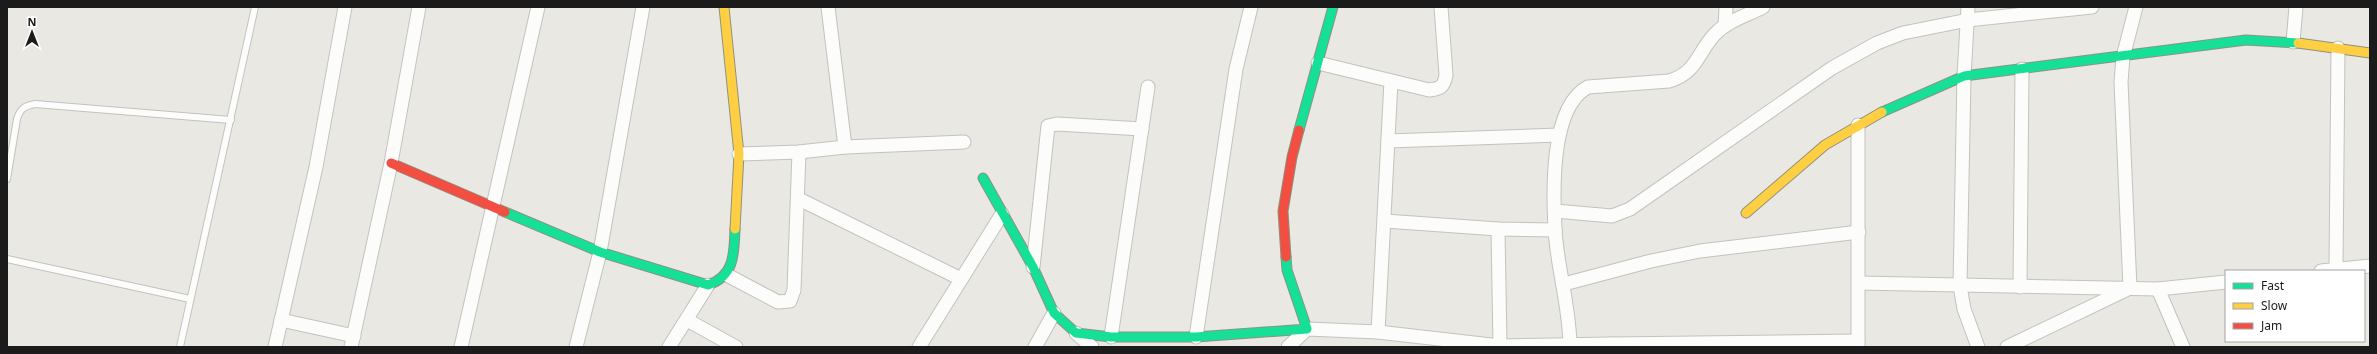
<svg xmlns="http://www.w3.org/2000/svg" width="2377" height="354" viewBox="0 0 2377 354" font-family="'Noto Sans',sans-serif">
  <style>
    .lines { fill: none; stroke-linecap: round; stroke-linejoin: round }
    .lane-casing { stroke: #c2c2bf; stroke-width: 8 }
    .street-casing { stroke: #c2c2bf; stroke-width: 15 }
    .fast-casing { stroke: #8e927d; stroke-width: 11 }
    .slow-casing { stroke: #8e927d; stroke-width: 11 }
    .jam-casing { stroke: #8e927d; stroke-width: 11 }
    .lane { stroke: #fcfcfb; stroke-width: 6 }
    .street { stroke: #fcfcfb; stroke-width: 13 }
    .fast { stroke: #16e098; stroke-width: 9 }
    .slow { stroke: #ffcf43; stroke-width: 9 }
    .jam { stroke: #f24e42; stroke-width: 9 }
  </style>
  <rect width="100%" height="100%" fill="#e9e8e3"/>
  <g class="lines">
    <!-- lane casing -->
    <g class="lane-casing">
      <g id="lane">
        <path d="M7,179L17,119C20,109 24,106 35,104L231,120"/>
        <path d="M7,259L190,299"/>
        <path d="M180,347L255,7"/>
      </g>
    </g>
    <!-- street casing -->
    <g class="street-casing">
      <g id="street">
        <path d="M828,7L845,147"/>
        <path d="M1968,7L1964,76L1960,286L1964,309L1978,347"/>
        <path d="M1725,26L1726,7"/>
        <path d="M2293,42L2296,7"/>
        <path d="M1318,63L1429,90C1440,89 1444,87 1446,75L1441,7"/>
        <path d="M1388,141L1559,135"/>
        <path d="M739,154L799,152L845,147L964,142"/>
        <path d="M799,199L961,279"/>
        <path d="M1555,211L1612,216L1630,209L1832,68L1877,43L1903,33L1968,20L2092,7"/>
        <path d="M1385,221L1498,229L1555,230"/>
        <path d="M1498,229L1500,346"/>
        <path d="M1033,267L1048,126L1057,124L1142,129"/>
        <path d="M2336,269L2338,48"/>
        <path d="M2321,271L2370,266"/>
        <path d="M727,275L778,302L790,301L794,290L799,152"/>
        <path d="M1859,283L2158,289L2226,282"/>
        <path d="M1564,284L1651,261L1700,251L1859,232"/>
        <path d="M2020,287L2022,69"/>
        <path d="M2158,289L2183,347"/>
        <path d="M281,320L354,336"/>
        <path d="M687,320L736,347"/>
        <path d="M1378,332L1391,81"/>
        <path d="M1076,333L1092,347"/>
        <path d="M1111,337L1148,87"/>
        <path d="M1196,337L1236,69L1251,7"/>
        <path d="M1611,344L1858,341"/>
        <path d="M275,347L316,167L345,7"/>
        <path d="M351,347L391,163L419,7"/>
        <path d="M461,347L538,7"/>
        <path d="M576,347L600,252L643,7"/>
        <path d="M669,347L708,285"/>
        <path d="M919,347L1002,214"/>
        <path d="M1035,347L1054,313"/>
        <path d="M1288,347L1307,329L1378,332L1500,346L1611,344L1612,347"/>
        <path d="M1570,347C1570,307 1557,268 1555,229C1553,192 1550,107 1588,87L1669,81C1697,73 1697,53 1715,34C1727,21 1748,15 1763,7"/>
        <path d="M1858,347V125"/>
        <path d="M2007,347L2130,288L2121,82L2123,57L2136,7"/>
      </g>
    </g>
    <!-- fast casing -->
    <g class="fast-casing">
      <g id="fast">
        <path d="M1882,112L1964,76L2246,40L2298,43"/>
        <path d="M1299,130L1333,7"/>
        <path d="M983,178L1033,267L1054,313L1076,333L1111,337H1196L1307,329L1287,270L1286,257"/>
        <path d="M505,212L600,252L708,285C735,276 734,253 735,229"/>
      </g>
    </g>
    <!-- slow casing -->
    <g class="slow-casing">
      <g id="slow">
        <path d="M724,7L739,154L735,229"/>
        <path d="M2298,43L2370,53"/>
        <path d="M1746,213L1825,145L1882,112"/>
      </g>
    </g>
    <!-- jam casing -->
    <g class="jam-casing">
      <g id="jam">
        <path d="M391,163L505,212"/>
        <path d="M1286,257L1283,211L1292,157L1299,130"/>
      </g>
    </g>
    <!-- lane -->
    <use href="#lane" class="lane"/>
    <!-- street -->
    <use href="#street" class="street"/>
    <!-- fast -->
    <use href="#fast" class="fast"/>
    <!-- slow -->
    <use href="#slow" class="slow"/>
    <!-- jam -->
    <use href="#jam" class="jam"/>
  </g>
  <!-- border -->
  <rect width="2377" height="354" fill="none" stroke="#1b1b1b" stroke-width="16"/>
  <!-- legend -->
  <rect x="2225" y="270" width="140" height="72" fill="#ffffff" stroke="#a4a4a4"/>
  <rect x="2233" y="283" width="20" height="6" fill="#16e098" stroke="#a4a4a4"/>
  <text x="2261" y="290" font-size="12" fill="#1b1b1b">Fast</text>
  <rect x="2233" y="303" width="20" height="6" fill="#ffcf43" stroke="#a4a4a4"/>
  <text x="2261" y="310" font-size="12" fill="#1b1b1b">Slow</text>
  <rect x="2233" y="323" width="20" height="6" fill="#f24e42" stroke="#a4a4a4"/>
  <text x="2261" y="330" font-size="12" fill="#1b1b1b">Jam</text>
  <!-- north arrow -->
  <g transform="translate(32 32)" stroke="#ffffff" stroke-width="3" paint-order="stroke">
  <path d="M0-3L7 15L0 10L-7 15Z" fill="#1b1b1b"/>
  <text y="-6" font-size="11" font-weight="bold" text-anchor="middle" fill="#1b1b1b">N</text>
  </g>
</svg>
